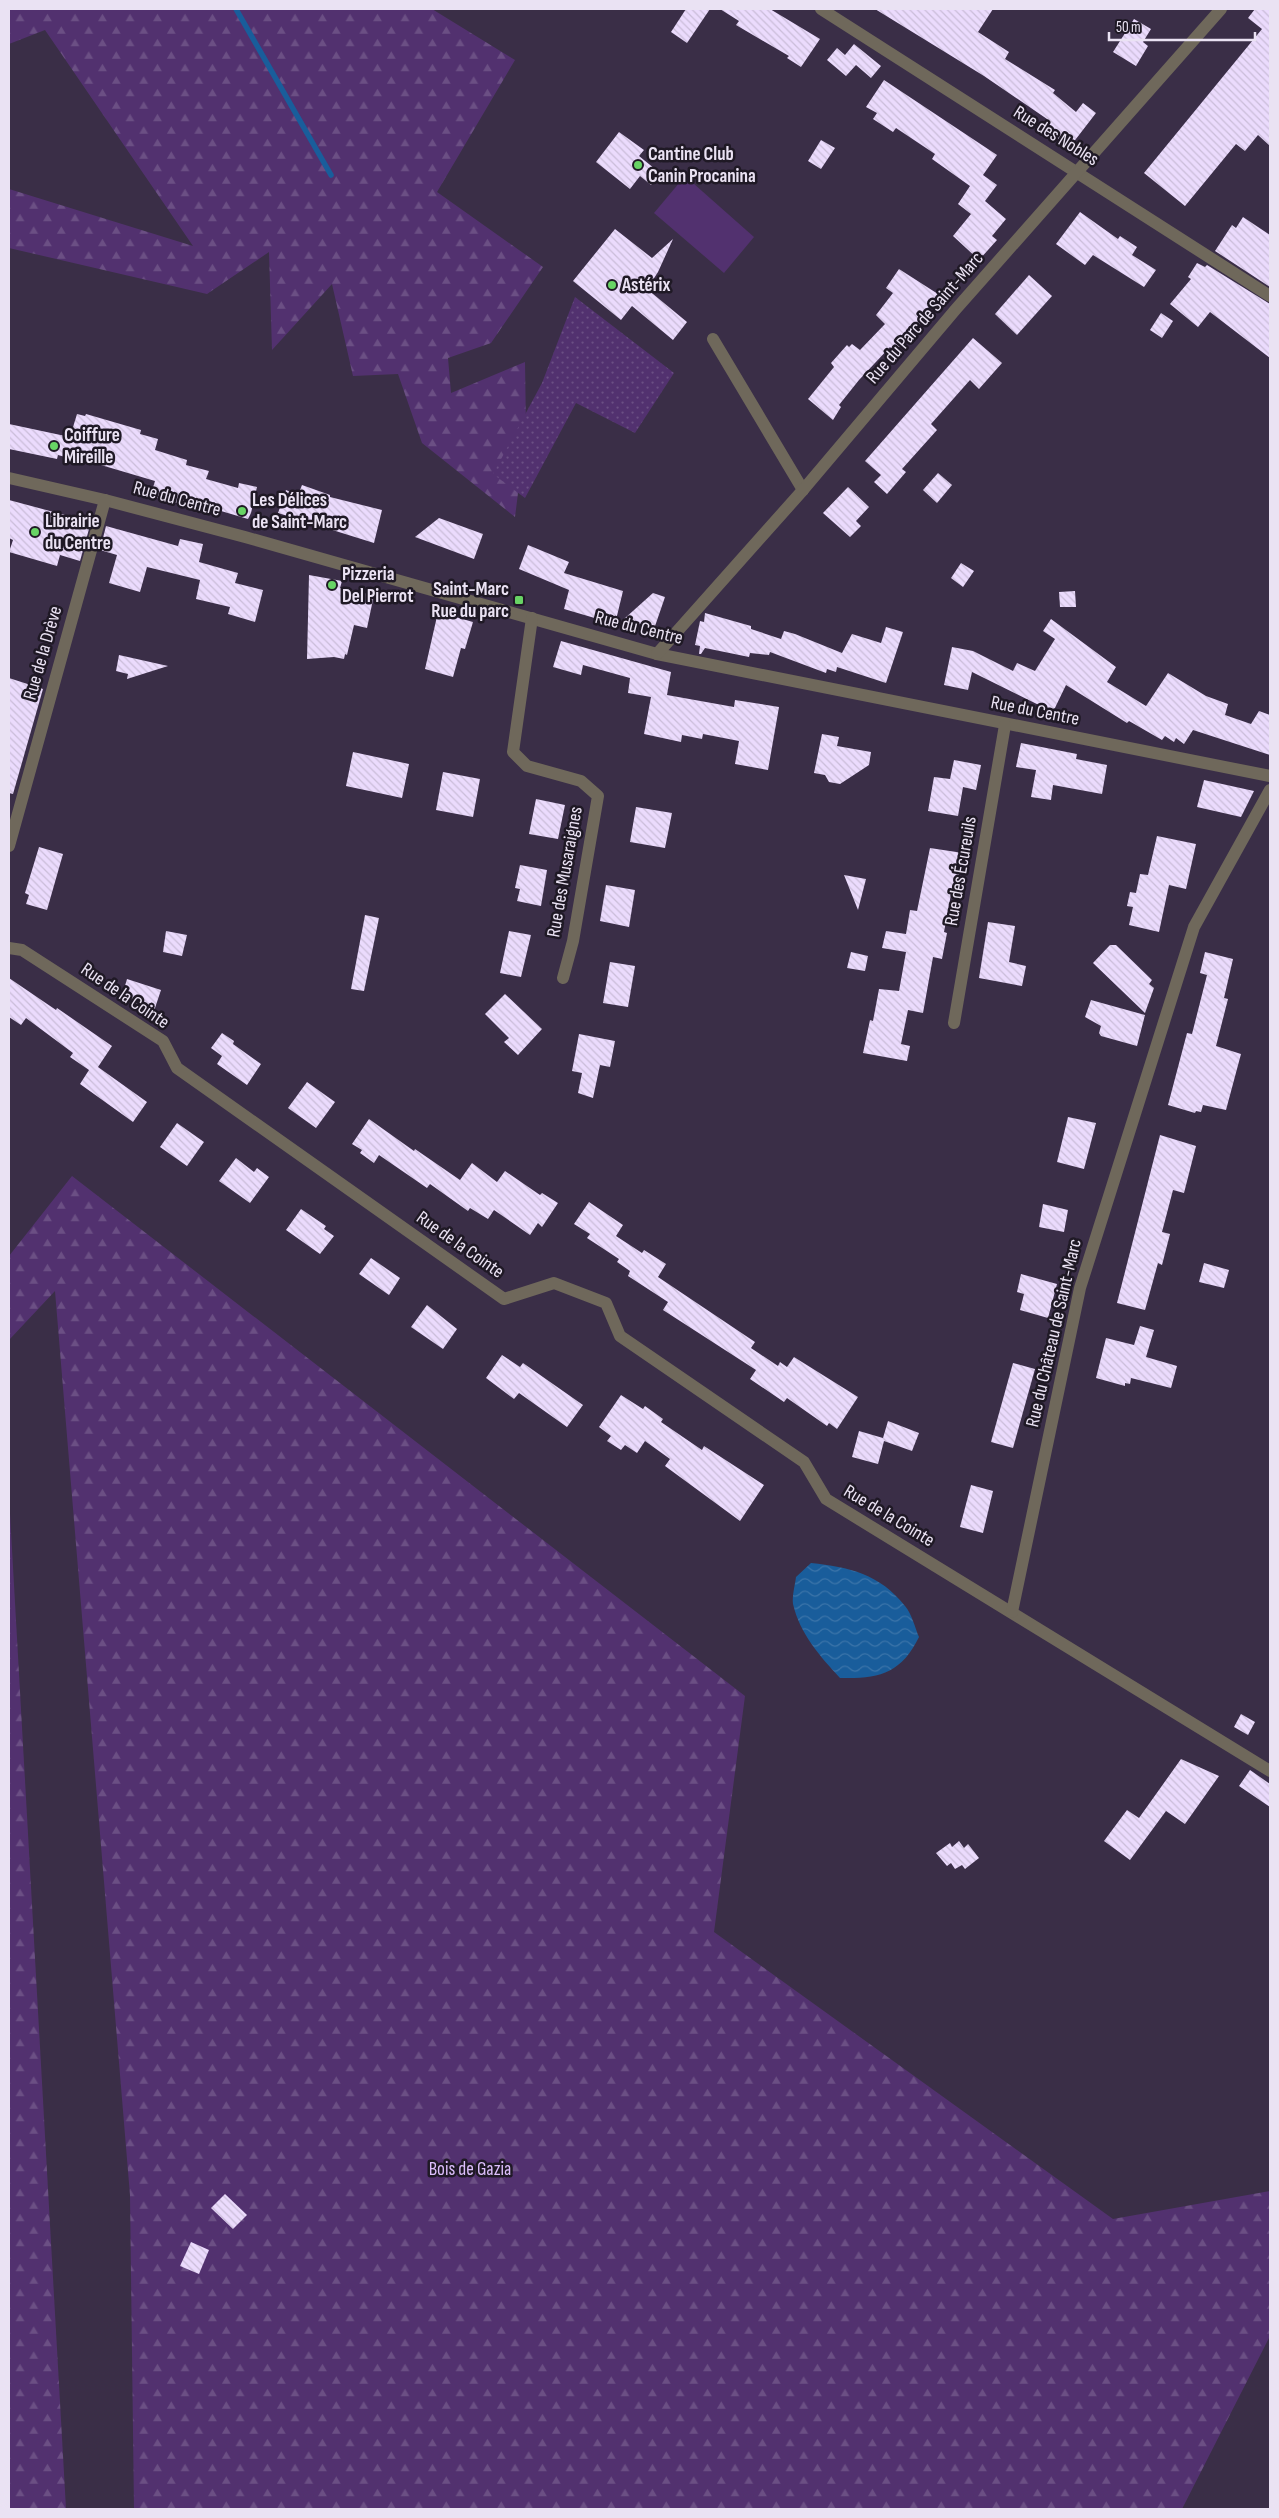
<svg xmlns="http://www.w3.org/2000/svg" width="1279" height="2518" viewBox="0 0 1279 2518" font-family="'Sofia Sans Condensed',sans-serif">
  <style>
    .grass { fill: #52316f }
    .forest { fill: url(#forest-firs) }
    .park { fill: url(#park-dots) }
    .water { fill: url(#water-waves) }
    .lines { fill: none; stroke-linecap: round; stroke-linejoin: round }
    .stream { stroke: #195d9b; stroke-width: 5.5 }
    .building { fill: url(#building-back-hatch) }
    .street { stroke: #6f685b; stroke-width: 12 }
    .poi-dot { fill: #68d465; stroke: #1f1925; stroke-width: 2 }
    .labels { text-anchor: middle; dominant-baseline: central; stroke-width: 5; stroke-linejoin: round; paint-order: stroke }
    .street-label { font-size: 19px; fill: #eae2f3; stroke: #1f1925 }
    .poi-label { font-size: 19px; font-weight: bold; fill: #eae2f3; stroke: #1f1925; text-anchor: start }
    .park-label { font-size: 19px; fill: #ddbffd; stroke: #1f1925 }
  </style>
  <defs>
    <pattern id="forest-firs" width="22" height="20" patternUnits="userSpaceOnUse" patternTransform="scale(1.25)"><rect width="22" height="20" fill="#52316f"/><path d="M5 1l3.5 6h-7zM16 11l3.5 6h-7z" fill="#6b4f84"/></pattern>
    <pattern id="park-dots" width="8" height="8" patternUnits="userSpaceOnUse" patternTransform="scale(1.25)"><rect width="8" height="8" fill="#52316f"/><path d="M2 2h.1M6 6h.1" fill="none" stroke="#6b4f84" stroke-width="1.8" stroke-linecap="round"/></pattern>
    <pattern id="water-waves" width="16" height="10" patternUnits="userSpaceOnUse" patternTransform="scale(1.25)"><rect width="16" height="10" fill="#195d9b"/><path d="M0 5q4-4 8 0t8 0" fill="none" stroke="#3b74a9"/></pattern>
    <pattern id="building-back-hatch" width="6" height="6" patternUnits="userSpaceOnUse" patternTransform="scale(1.25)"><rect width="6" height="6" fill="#ebdbfd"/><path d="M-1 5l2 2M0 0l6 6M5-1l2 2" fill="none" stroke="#cabdd9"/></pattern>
  </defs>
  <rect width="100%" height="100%" fill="#3a2e47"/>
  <!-- grass -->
  <path class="grass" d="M685,176L754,237L724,273L654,213Z"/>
  <!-- forest -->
  <g class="forest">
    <path d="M9,9H432L515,60L437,192L543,267L491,343L448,358L451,393L525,362L526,430L515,517L422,443L398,374L353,376L332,284L272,350L269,252L207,294L9,248V189L193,246L45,30L9,44Z"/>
    <path d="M72,1176L745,1696L714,1932L1113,2219L1270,2191V2336L1182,2509H134L130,2195L55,1291L9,1340V1256Z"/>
    <path d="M9,1496L66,2509H9Z"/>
  </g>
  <!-- park -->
  <path class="park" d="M575,297L674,373L635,433L576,403L525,498L493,474L542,383Z"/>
  <!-- water -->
  <path class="water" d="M811,1563C849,1567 880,1574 905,1606C912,1614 915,1628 919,1637C901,1674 878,1679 840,1678C820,1656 800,1634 793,1604C792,1596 795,1585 796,1577Z"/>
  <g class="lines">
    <!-- stream -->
    <path class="stream" d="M236,9L331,175"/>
  </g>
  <!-- building -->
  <g class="building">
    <path d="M686,9H710L687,43L671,32Z"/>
    <path d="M720,9H770L820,39L801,67L787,58L789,56L736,25L739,21Z"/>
    <path d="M875,9H993L978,32L1009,52L1005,59L1055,90L1053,93L1076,112L1083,103L1096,113L1069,148L1041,126L1047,119L984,76Z"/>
    <path d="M1255,9H1270V146L1258,135L1245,151L1236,144L1185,206L1144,173L1262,29L1248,18Z"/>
    <path d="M1134,19L1151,29L1143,42L1148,46L1136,66L1113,52Z"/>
    <path d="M854,44L881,66L871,78L856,65L846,76L827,60L837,48L845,55Z"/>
    <path d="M884,80L997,155L983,175L997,185L985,201L1006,219L992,236L997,240L979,260L953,236L971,214L958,204L970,186L932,159L935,154L896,128L893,132L873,119L877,113L866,107Z"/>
    <path d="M619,132L644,150L639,156L660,173L651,185L640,176L630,189L596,162Z"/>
    <path d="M821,140L835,148L821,169L808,161Z"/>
    <path d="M1080,212L1118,239L1120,236L1137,247L1132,255L1156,270L1144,287L1093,255L1085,265L1056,244Z"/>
    <path d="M1243,217L1270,235V287L1215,251L1232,225L1236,228Z"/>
    <path d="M615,229L652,258L673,239L658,272L647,289L687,322L673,340L632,306L621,320L573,281Z"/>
    <path d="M1197,263L1205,267L1207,265L1270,304V358L1210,312L1198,327L1170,304L1191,279L1188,277Z"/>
    <path d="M899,269L938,294L923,315L926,317L895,352L890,347L859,380L839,405L841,407L833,420L808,399L834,367L831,363L847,345L849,347L852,344L860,350L885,324L876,315L893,293L886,288Z"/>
    <path d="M1029,275L1052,296L1017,335L995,314Z"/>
    <path d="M1161,313L1173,321L1162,338L1150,330Z"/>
    <path d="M973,338L1002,363L979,389L970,380L931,424L937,430L902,469L906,472L887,494L874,482L881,475L865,461Z"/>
    <path d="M77,414L85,416L86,414L141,430L140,434L158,439L155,450L187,460L186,465L209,471L206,479L238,488L239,483L257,487L251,513L248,519L194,503L193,507L157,498L158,496L151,494L155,481L84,460L83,462L58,455L57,459L9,449V424L70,437Z"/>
    <path d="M938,473L952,485L937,503L923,490Z"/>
    <path d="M302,485L330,495V497L382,510L374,543L278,513L286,490L298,495Z"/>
    <path d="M848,487L869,507L856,521L861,526L850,537L823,513Z"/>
    <path d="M9,500L91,522L80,561L60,555L57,566L9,552L13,540L9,538Z"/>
    <path d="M439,518L483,534L474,559L415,537Z"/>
    <path d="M106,526L178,546L180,539L203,544L199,562L238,573L235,583L263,590L255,622L228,614L230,607L196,599L200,580L147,567L140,592L109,583L117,555L100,550Z"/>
    <path d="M528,545L569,562L564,573L623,591L615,624L564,609L569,590L519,569Z"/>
    <path d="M961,563L974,571L963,587L951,578Z"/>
    <path d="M309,575L342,581L340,588L374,595L367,628L354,625L347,655L345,654L344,659L334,657L307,659Z"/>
    <path d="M1075,591L1076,607H1060L1059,592Z"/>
    <path d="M653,593L665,597L654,629L624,619Z"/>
    <path d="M438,612L473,622L465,649L461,648L453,677L425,669Z"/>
    <path d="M705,613L751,626V629L781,639L784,631L795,634L842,653L852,634L881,643L886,627L903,632L886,683L837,667L836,672L827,669L826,673L770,652L769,655L750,653L749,657L705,648L701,654H699L700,646L695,645L700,621L704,622Z"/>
    <path d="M1051,619L1116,667L1107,682L1146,706L1168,673L1206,696L1228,704L1225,715L1251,724L1259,711L1270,715V755L1193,730L1184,744L1176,738L1174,742L1165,736L1162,740L1129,721L1127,723L1066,685L1053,712L972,672L968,690L944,685L952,647L973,651L1013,671L1017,663L1035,671L1055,639L1043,631Z"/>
    <path d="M561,641L671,672L667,695L734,707L735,700L779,707L768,770L735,764L739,741L703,734L702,739L682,735L681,742L644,734L651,697L628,693L630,678L583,665L581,675L553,667Z"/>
    <path d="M119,655L168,666L127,679L128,674L116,671Z"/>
    <path d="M9,678L43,689L13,794L9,793Z"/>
    <path d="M822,734L839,737L837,746L871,752L869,765L840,784L829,782L825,775L814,773Z"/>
    <path d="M1021,743L1077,754L1076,759L1107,765L1102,794L1053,785L1051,800L1031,797L1036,770L1016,767Z"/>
    <path d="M353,752L409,764L402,798L346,786Z"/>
    <path d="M954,760L981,765L976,790L963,787L958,816L928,811L934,777L950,779Z"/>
    <path d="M443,772L480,779L473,817L436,810Z"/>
    <path d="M1204,780L1254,791L1241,817L1197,807Z"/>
    <path d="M536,799L565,805L558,839L529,834Z"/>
    <path d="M636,807L672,813L665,848L630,842Z"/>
    <path d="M1157,836L1196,844L1186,889L1169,885L1159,932L1129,925L1133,907L1127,906L1130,892L1136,893L1140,874L1148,875Z"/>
    <path d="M39,847L63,854L47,910L26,904L29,895L25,893Z"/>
    <path d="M930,848L963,853L956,890L952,889L944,932L947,933L942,959L933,957L923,1013L908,1010L901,1044L910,1046L907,1061L863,1053L870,1020L873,1021L879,989L899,991L906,952L882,948L886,931L906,934L910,910L917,911Z"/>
    <path d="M520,865L547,870L541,906L517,901L520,889L515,888Z"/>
    <path d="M844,875L866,879L858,910Z"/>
    <path d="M606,885L635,890L629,927L600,921Z"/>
    <path d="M365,915L379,918L364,991L351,989Z"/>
    <path d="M988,922L1015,926L1009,962L1026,966L1022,986L979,978Z"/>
    <path d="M166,931L187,935L182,956L163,952Z"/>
    <path d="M509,931L531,935L521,977L500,973Z"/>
    <path d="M1110,945H1116L1152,980L1149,984L1154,988L1145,1013L1093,963Z"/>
    <path d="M851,952L868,956L865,971L847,968Z"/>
    <path d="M1205,952L1233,959L1224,998L1228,999L1216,1046L1241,1054L1226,1110L1203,1105L1201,1112L1196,1111L1195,1113L1168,1105L1187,1033L1192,1034L1207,975L1200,973Z"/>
    <path d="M610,962L635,966L628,1007L603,1003Z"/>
    <path d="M9,978L56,1010L57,1008L112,1046L98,1067L147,1102L133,1122L80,1084L89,1070L70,1057L73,1053L26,1018L21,1025L9,1017Z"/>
    <path d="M127,979L161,990L154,1011L131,1004L132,999L122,996Z"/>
    <path d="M505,994L542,1029L518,1055L504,1042L509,1038L485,1014Z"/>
    <path d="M1091,1000L1145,1015L1137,1046L1101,1036L1099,1033L1101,1026L1085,1017Z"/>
    <path d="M222,1033L234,1041L233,1044L261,1064L247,1085L217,1064L222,1056L211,1048Z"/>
    <path d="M579,1034L615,1041L610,1067L600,1065L593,1098L578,1093L582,1073L572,1071Z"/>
    <path d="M307,1082L335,1102L316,1128L288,1108Z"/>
    <path d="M1068,1117L1096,1123L1084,1169L1057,1162Z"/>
    <path d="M369,1119L414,1151L415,1149L460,1180L472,1163L497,1182L505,1171L540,1195L542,1193L558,1203L542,1227L538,1223L530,1235L494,1210L488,1219L470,1208L468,1211L430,1184L427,1188L379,1155L374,1163L360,1153L362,1150L352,1144Z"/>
    <path d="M177,1123L204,1142L187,1166L160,1147Z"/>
    <path d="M1160,1135L1196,1146L1184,1193L1173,1190L1162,1232L1170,1234L1162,1265L1158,1263L1145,1310L1117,1303Z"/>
    <path d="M236,1158L254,1172L257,1168L269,1177L250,1203L219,1181Z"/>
    <path d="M589,1202L623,1225L616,1236L642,1253L644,1250L666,1264L658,1277L755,1342L751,1348L778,1366L780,1362L787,1367L794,1357L858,1397L837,1429L829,1423L827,1426L787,1398L784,1402L750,1379L756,1370L663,1310L668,1302L628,1276L630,1271L617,1262L619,1259L587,1238L590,1234L574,1224Z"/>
    <path d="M1043,1204L1068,1210L1064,1232L1039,1227Z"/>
    <path d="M301,1209L326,1226L324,1229L334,1236L320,1254L286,1230Z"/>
    <path d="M371,1258L400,1278L389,1295L359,1274Z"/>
    <path d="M1204,1263L1229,1270L1224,1288L1199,1282Z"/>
    <path d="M1021,1274L1057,1284L1048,1318L1020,1310L1024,1294L1017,1292Z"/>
    <path d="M427,1305L457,1329L443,1349L411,1327Z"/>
    <path d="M1140,1326L1154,1330L1146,1357L1177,1366L1171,1388L1131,1378L1130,1384L1125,1383V1386L1096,1378L1106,1338L1134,1345Z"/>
    <path d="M502,1355L520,1367L523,1363L583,1405L567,1427L519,1393L514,1399L486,1378Z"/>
    <path d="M1013,1363L1035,1369L1013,1448L991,1442Z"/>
    <path d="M621,1395L643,1409L645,1406L663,1419L661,1422L702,1450L704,1446L764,1485L740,1521L665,1466L670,1459L645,1441L637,1453L625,1445L621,1450L607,1441L611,1436L599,1427Z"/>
    <path d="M888,1421L919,1433L912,1451L884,1441L878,1464L852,1457L859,1431L883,1438Z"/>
    <path d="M971,1485L993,1491L983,1533L960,1527Z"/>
    <path d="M1241,1714L1255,1722L1248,1735L1234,1727Z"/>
    <path d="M1181,1759L1219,1776L1185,1824L1166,1811L1130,1860L1104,1841L1127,1810L1139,1818Z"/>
    <path d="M1250,1770L1270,1784V1807L1239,1786Z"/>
    <path d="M959,1841L964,1848L968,1844L979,1858L965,1869L962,1865L955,1869L951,1863L947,1866L936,1853L950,1843L952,1847Z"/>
    <path d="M225,2194L247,2215L233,2229L211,2208Z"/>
    <path d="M191,2242L209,2250L199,2274L180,2266Z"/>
  </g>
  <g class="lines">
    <!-- street -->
    <g class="street">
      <path d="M821,9L1270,296"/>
      <path d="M713,339L803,490"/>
      <path d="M9,478L105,500L245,537L657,654L1270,776"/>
      <path d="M532,618L513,752L527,766L581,781L598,796L573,941L563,978"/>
      <path d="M657,654L803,490L956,309L1221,9"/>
      <path d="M9,846L105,500"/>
      <path d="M9,948L22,950L163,1041L177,1068L504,1299L554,1283L606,1303L620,1336L804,1462L826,1499L1270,1771"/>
      <path d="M954,1023L1005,725"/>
      <path d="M1012,1612L1080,1288L1194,927L1270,790"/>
    </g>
  </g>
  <!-- markers -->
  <g class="poi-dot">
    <circle cx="638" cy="165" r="5"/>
    <circle cx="612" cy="285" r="5"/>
    <circle cx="54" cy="446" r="5"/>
    <circle cx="242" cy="511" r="5"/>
    <circle cx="35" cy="532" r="5"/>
    <circle cx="332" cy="585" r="5"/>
    <rect x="514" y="595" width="10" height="10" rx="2.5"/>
  </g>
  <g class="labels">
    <!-- street labels -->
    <g class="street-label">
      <text transform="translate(1056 136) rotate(32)">Rue des Nobles</text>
      <text transform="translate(925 318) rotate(-49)">Rue du Parc de Saint-Marc</text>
      <text transform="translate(177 499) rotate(15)">Rue du Centre</text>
      <text transform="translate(639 628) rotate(14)">Rue du Centre</text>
      <text transform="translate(43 653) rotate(-74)">Rue de la Drève</text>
      <text transform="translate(1035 711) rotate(11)">Rue du Centre</text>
      <text transform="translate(961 871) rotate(-80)">Rue des Écureuils</text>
      <text transform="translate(565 872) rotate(-80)">Rue des Musaraignes</text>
      <text transform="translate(125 996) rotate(34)">Rue de la Cointe</text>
      <text transform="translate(460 1245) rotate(35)">Rue de la Cointe</text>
      <text transform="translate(1054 1333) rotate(-77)">Rue du Château de Saint-Marc</text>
      <text transform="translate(889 1516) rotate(31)">Rue de la Cointe</text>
    </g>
    <!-- poi labels -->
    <g class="poi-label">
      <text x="648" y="154">Cantine Club<tspan x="648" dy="22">Canin Procanina</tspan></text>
      <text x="622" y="285">Astérix</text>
      <text x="64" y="435">Coiffure<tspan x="64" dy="22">Mireille</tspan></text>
      <text x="252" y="500">Les Délices<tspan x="252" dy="22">de Saint-Marc</tspan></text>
      <text x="45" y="521">Librairie<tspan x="45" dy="22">du Centre</tspan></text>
      <text x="342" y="574">Pizzeria<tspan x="342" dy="22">Del Pierrot</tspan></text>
      <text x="509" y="589" text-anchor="end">Saint-Marc<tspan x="509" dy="22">Rue du parc</tspan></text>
    </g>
    <!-- park labels -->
    <g class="park-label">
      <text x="470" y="2169">Bois de Gazia</text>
    </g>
  </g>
  <!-- border -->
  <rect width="1279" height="2518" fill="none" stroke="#eae2f3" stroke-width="20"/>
  <!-- scale -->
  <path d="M1109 32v8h146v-8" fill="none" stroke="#eae2f3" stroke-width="2.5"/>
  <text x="1116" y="32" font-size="15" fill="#eae2f3" stroke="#1f1925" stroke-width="4" paint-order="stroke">50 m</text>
</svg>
